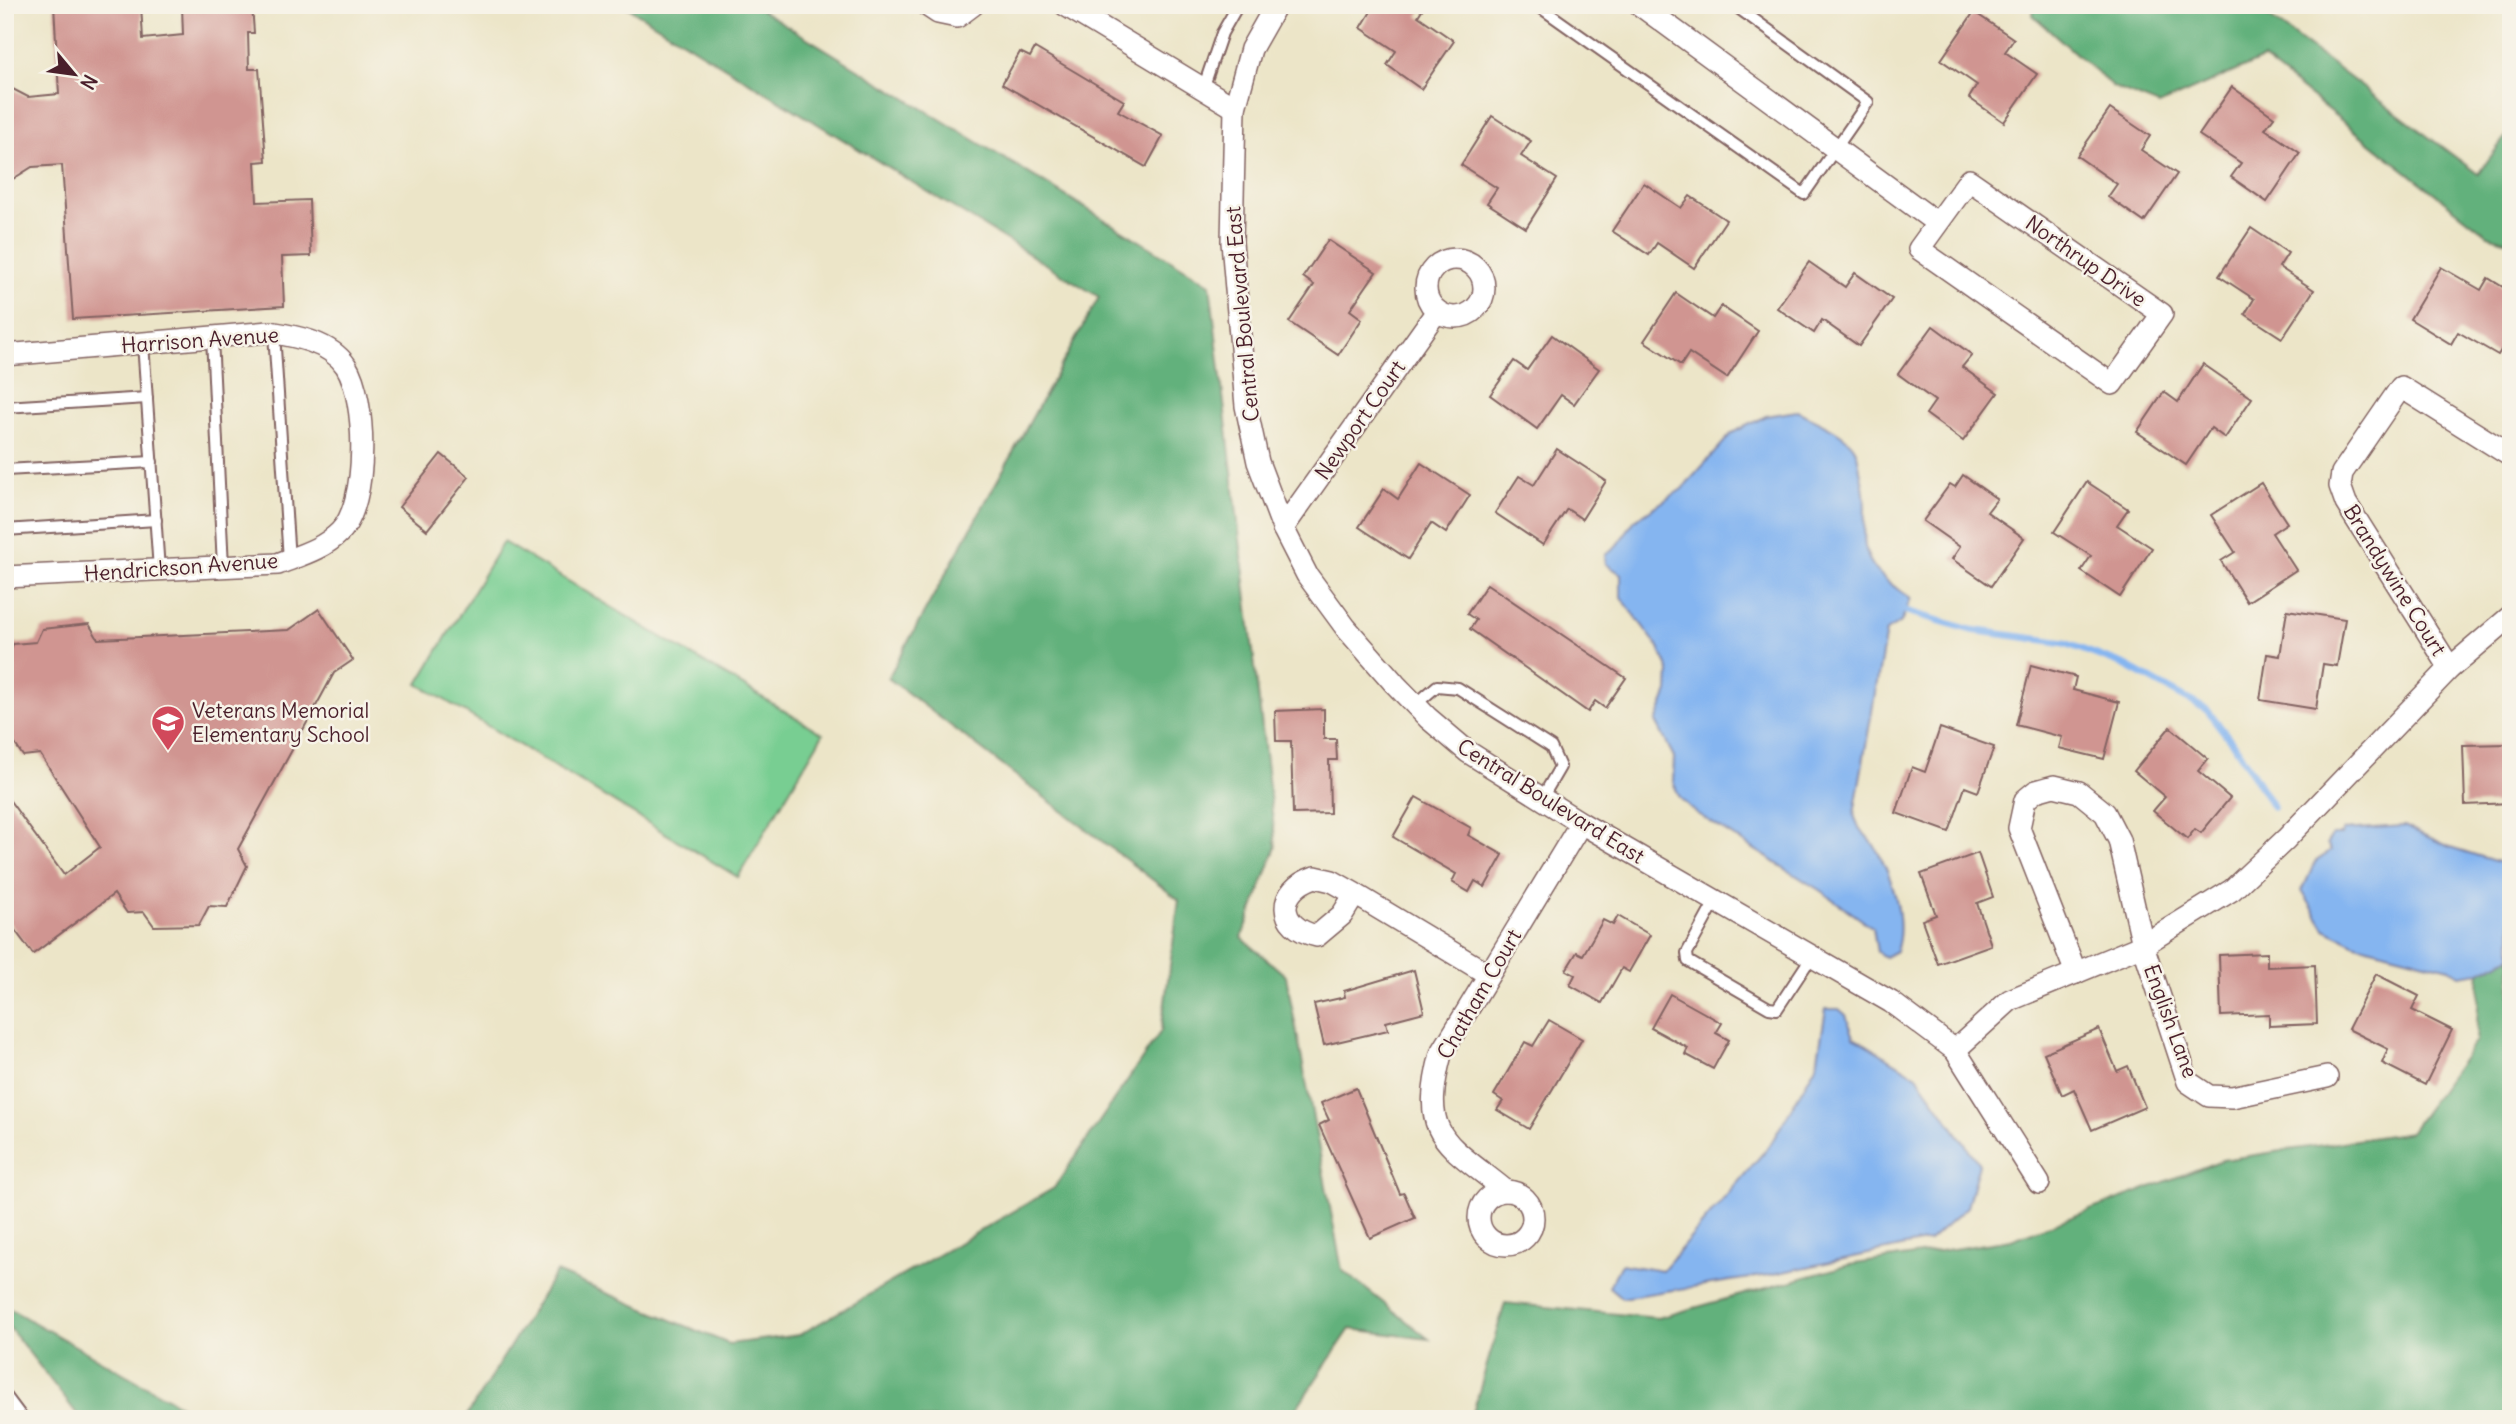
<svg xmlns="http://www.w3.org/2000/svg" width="2516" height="1424" viewBox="0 0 2516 1424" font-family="Delius,sans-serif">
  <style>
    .green { fill: #78ce92; stroke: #61765e; stroke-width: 2 }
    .forest { fill: #62b17c; stroke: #566854; stroke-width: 2 }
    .water { fill: #85b5f0; stroke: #686a8e; stroke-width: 2 }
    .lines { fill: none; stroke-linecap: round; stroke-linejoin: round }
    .stream { stroke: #85b5f0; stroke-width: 7 }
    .building { fill: #d09591 }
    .lane-casing { stroke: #836462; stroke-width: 14 }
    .street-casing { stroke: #836462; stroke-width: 24 }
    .lane { stroke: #fff; stroke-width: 10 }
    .street { stroke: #fff; stroke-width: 21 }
    .labels { text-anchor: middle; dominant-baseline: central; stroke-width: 5; stroke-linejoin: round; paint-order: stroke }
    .street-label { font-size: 21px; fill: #4a1f2b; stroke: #f7f3e8 }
    .poi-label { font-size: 21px; fill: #4a1f2b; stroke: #f7f3e8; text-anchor: start }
  </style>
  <rect width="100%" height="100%" fill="#f7f3e8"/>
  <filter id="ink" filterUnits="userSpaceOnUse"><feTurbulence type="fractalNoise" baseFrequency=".0143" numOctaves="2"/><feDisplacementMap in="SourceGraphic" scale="14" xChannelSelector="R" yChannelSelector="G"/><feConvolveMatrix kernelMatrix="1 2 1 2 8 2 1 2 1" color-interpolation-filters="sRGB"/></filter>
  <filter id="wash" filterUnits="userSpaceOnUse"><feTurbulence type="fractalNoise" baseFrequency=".00686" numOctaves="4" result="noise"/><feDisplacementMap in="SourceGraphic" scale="28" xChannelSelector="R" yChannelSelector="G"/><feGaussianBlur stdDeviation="1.57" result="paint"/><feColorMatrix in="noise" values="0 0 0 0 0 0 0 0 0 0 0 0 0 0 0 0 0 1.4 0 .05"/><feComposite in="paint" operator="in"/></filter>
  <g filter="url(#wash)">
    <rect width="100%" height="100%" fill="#ece5c8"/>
    <!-- green -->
    <path class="green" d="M503,542L823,734L738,877L418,684Z"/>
    <!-- forest -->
    <g class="forest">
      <path d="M624,5H753L1210,284L1276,847L1242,938L1286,976L1342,1270L1429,1339L1350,1329L1289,1419H465L556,1272L729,1344L799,1335L1054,1188L1161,1031L1179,900L888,678L1099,297Z"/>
      <path d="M2034,5H2253L2478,174L2511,129V242L2488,235L2263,59L2159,105L2113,87L2033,15Z"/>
      <path d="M2511,957V1419H1471L1505,1303L1658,1318L1849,1265L2011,1240L2222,1160L2410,1132L2476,1041L2480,972Z"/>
      <path d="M5,1306L204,1419H81L5,1322Z"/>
    </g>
    <!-- water -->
    <g class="water">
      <path d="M1797,411C1813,419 1847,433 1855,449C1858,455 1859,463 1860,470C1877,535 1838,553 1911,598L1901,622L1886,631L1854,814C1859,835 1864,830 1874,845C1891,873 1907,919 1896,951L1885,957L1877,952L1873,928L1821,891L1696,813L1680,798L1673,782L1674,757L1656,722L1668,692L1669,670L1659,648L1621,597V574L1606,564L1605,555L1614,549L1635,520L1682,489L1732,433L1766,416Z"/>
      <path d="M2404,826L2450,847L2511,866V957L2480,972L2460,975L2449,968L2356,944L2325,929L2302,891L2315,862L2331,851L2327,843L2332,835H2341L2344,830Z"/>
      <path d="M1826,1009H1839L1846,1015L1854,1037L1917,1076L1979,1164L1967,1207L1929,1241L1769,1275L1622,1298L1609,1287L1621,1264L1662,1271L1770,1145L1817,1064Z"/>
    </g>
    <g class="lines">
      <!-- stream -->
      <path class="stream" d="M1906,611L1971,630L2065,643L2126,666L2207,710L2238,750L2273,807"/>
    </g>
    <g id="blocks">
      <!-- building -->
      <g class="building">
        <path d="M54,5H141L143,39L183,35L182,5H252L254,33H248L249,69H259L266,161L255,162L257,202L309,200L311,256L282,257L284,306L73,319L62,165L32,167L5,184V85L28,97L59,94Z"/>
        <path d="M1375,5H1425L1418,16L1454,41L1421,89L1387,65L1396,51L1361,28Z"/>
        <path d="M1974,12L2014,39L2005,52L2037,74L2004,122L1969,98L1977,85L1941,60Z"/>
        <path d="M1035,48L1124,101L1118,111L1163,136L1146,167L1002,84L1020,52L1030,57Z"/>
        <path d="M2232,87L2274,117L2265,129L2300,153L2267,202L2231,177L2241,163L2199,135Z"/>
        <path d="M2110,109L2150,136L2141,150L2177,174L2144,222L2108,197L2117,184L2077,156Z"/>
        <path d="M1492,116L1531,141L1521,156L1557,179L1526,228L1487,203L1497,188L1461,165Z"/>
        <path d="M1644,183L1681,208L1690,196L1726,220L1694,268L1657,243L1649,255L1612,231Z"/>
        <path d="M2251,228L2288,253L2279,267L2314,290L2282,338L2245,314L2254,299L2219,276Z"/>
        <path d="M1328,240L1376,272L1350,310L1362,319L1338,355L1289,322L1314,285L1303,277Z"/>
        <path d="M1809,262L1845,287L1855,273L1892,299L1859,346L1822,320L1814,333L1777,308Z"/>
        <path d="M2441,267L2481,290L2488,278L2511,292V334L2498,355L2458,332L2451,344L2410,319Z"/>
        <path d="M1676,293L1713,318L1721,306L1758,331L1727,378L1689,353L1681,365L1644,341Z"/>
        <path d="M1933,326L1972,355L1962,367L1998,393L1963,441L1926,414L1935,401L1898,374Z"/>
        <path d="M1552,335L1599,369L1574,404L1561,395L1537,429L1490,395L1514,361L1527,370Z"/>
        <path d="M2203,364L2252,398L2225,438L2211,428L2186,465L2137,432L2164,392L2178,402Z"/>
        <path d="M1557,449L1606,481L1582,519L1567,509L1543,545L1495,513L1519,476L1534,485Z"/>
        <path d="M441,454L469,477L427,530L399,507Z"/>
        <path d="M1421,463L1470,495L1446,533L1431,523L1408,559L1359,527L1384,489L1398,499Z"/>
        <path d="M1963,475L1997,499L1987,512L2024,538L1991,586L1952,559L1960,547L1923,521L1950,484L1955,487Z"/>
        <path d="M2087,482L2128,509L2117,525L2152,548L2120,597L2081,571L2091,556L2054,532Z"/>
        <path d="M2261,483L2287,523L2272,533L2296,570L2247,602L2221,561L2235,552L2211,515Z"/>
        <path d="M1487,584L1626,678L1605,708L1595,701L1588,712L1470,629L1476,620L1467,614Z"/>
        <path d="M319,609L353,660L334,673L238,849L247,866L227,907L209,906L199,925L154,926L144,912L127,913L114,894L33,954L5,917V794L64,875L100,847L40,754L23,756L5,729V663L13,644L36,642L42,629L89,624L98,639L289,630Z"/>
        <path d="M2287,610L2345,619L2337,666L2323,664L2316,709L2260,700L2267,654L2280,656Z"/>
        <path d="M2031,665L2076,677L2073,690L2119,702L2104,759L2059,748L2062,737L2016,725Z"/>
        <path d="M1324,709V739H1336L1337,760H1329L1330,813L1293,814L1291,741H1276L1275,711Z"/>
        <path d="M2170,727L2208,759L2198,771L2230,798L2201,833L2195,829L2187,839L2153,811L2165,797L2134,771Z"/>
        <path d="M1940,728L1994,747L1978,792L1965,787L1949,832L1896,813L1912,767L1925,772Z"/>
        <path d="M2510,744L2511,803L2465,805L2463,745Z"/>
        <path d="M1416,797L1471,828L1468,835L1503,855L1485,887L1475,881L1469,892L1452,882L1456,874L1393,837Z"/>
        <path d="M1978,853L1993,897L1977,903L1991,945L1938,964L1922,920L1936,915L1921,874Z"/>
        <path d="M1618,916L1650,935L1629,972L1622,968L1602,1003L1570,985L1575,975L1566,970L1577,952L1583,955L1603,920L1613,925Z"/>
        <path d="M2267,953V967L2315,965L2317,1024L2269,1026V1014L2221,1016L2219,955Z"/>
        <path d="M1414,970L1424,1012L1386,1022L1388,1030L1324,1045L1314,1004L1345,997L1344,991Z"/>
        <path d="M2376,974L2419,996L2412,1010L2452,1030L2425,1085L2382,1063L2388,1049L2348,1029Z"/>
        <path d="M1670,994L1722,1023L1716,1033L1729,1040L1713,1069L1685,1054L1688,1048L1651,1028Z"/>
        <path d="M1549,1020L1582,1039L1529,1129L1497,1110L1503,1101L1494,1095L1525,1042L1533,1046Z"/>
        <path d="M2099,1029L2117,1071L2128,1066L2145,1107L2092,1130L2074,1089L2062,1095L2044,1053Z"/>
        <path d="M1356,1088L1400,1194L1404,1193L1415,1218L1370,1238L1319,1125L1329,1120L1321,1103Z"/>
      </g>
    </g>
  </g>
  <g filter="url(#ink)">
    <use href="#blocks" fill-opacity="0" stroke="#836462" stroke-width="2"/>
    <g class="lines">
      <!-- lane casing -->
      <g class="lane-casing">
        <g id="lane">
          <path d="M1537,5L1804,194L1868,102L1734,5"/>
          <path d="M1203,89L1222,33L1238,5"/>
          <path d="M274,333L289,560"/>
          <path d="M212,337L223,567"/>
          <path d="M143,343L159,570"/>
          <path d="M5,407L147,398"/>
          <path d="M5,470L152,462"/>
          <path d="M5,530L156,520"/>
          <path d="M1415,705L1437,686L1458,688L1551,747L1560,767L1542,798"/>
          <path d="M1716,900L1687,953L1688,961L1769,1008L1777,1009L1812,956"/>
          <path d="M5,1395L23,1419"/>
        </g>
      </g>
      <!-- street casing -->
      <g class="street-casing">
        <g id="street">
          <path d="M926,5L938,13L957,17L973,5"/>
          <path d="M1065,5L1235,108"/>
          <path d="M1276,5L1251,49L1235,108L1232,242L1246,406L1258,462L1283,528L1307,575L1346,628L1395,684L1428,718L1468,752L1581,823L1891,1002L1955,1050L2039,1183"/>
          <path d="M1640,5L1937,223"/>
          <path d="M1969,180L2162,314L2112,384L1919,249Z"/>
          <circle cx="1455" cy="288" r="29"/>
          <path d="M5,355L269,332C295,336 330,342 346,366C367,399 369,503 340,532C323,549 301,555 278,564L5,577"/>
          <path d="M1283,528L1437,311"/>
          <path d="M2450,668L2346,503L2340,486L2342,473L2401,387L2511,456"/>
          <path d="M1355,894L1342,915L1317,936C1276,927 1276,890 1315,877L1332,881L1355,894L1488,974"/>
          <path d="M2076,973L2019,828L2025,800L2036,791L2054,786L2079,792L2105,813L2119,840L2143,945L2188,1082L2209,1096L2232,1097L2327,1077"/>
          <path d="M1955,1050L2010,1000L2143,945L2232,890L2286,839L2450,668L2511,616"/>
          <circle cx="1506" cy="1218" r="27"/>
          <path d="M1506,1191C1446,1142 1419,1138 1441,1054L1581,823"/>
        </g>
      </g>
      <!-- lane -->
      <use href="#lane" class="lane"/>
      <!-- street -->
      <use href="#street" class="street"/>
    </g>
  </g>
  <!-- icons -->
  <defs>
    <g id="school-pin" transform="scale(1.75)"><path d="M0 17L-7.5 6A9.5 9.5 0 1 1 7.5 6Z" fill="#d1495b" stroke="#f7f3e8"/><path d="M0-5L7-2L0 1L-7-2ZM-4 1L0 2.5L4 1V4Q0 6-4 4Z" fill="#fff"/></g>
  </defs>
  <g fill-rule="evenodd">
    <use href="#school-pin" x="168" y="722"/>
  </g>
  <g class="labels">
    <!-- street labels -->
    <g class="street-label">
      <text transform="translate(2086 261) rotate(35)">Northrup Drive</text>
      <text transform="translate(1242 314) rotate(-95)">Central Boulevard East</text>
      <text transform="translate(200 340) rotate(-4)">Harrison Avenue</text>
      <text transform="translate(1360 420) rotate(-55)">Newport Court</text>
      <text transform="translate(181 567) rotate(-4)">Hendrickson Avenue</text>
      <text transform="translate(2395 580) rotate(58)">Brandywine Court</text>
      <text transform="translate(1551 801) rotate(32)">Central Boulevard East</text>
      <text transform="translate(1479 994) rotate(-60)">Chatham Court</text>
      <text transform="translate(2171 1021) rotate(70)">English Lane</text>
    </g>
    <!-- poi labels -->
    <g class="poi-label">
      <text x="192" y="710">Veterans Memorial<tspan x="192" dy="24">Elementary School</tspan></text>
    </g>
  </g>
  <!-- margin -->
  <rect width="2516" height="1424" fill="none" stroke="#f7f3e8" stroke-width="28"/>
  <!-- north arrow -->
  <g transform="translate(74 74) rotate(119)" stroke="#f7f3e8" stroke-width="5" paint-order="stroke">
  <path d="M0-5L12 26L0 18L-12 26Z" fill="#4a1f2b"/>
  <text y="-10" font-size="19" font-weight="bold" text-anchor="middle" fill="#4a1f2b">N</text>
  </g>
</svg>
